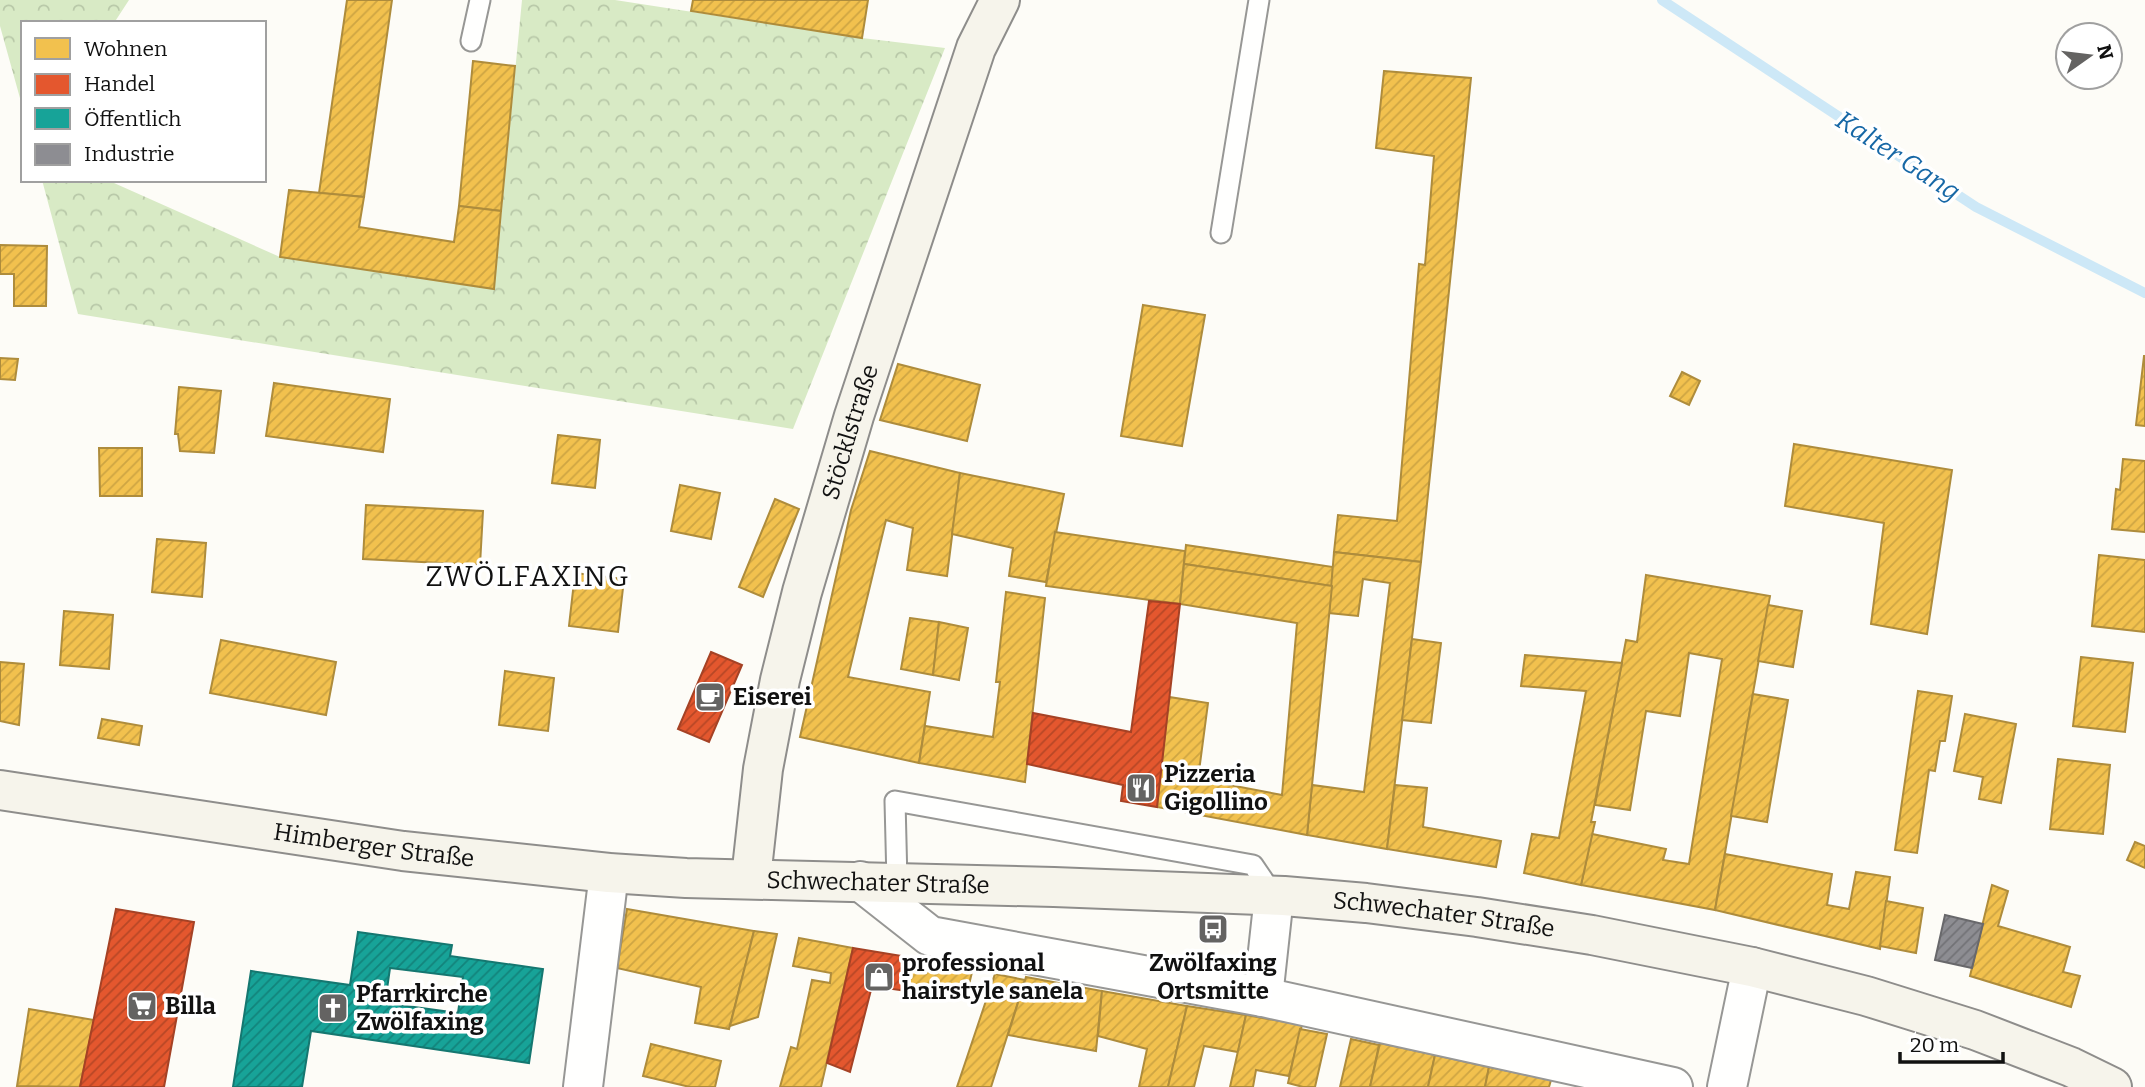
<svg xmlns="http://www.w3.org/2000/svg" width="2145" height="1087" viewBox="0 0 2145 1087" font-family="Bitter,serif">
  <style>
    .forest { fill: url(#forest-crowns) }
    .homes { fill: url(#homes-hatch); stroke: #ae8c3c; stroke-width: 2 }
    .shops { fill: url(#shops-hatch); stroke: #a54225; stroke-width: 2 }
    .public { fill: url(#public-hatch); stroke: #157770; stroke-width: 2; fill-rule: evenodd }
    .industry { fill: url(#industry-hatch); stroke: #68686b; stroke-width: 2 }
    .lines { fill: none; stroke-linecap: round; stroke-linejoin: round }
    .stream { stroke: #cde8f7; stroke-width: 10 }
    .lane-casing { stroke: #979795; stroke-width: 23 }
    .street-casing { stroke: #979795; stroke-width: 42 }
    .secondary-casing { stroke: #8e8d8b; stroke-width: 42 }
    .lane { stroke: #fffffe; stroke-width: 19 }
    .street { stroke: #fffffe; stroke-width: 38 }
    .secondary { stroke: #f6f4eb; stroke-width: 38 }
    .labels { text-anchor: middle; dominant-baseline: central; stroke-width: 7; stroke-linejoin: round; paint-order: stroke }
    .street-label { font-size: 24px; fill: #111; stroke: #fff }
    .poi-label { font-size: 24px; font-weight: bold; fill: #111; stroke: #fff; text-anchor: start }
    .water-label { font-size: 26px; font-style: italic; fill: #1768a6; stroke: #fff }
    .quarter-label { font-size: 28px; letter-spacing: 2px; fill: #111; stroke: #fff }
  </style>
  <defs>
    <pattern id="forest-crowns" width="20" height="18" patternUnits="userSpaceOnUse" patternTransform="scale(1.75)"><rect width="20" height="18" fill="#d8eac5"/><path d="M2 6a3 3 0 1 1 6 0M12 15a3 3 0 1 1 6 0" fill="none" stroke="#b8c8a8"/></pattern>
    <pattern id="homes-hatch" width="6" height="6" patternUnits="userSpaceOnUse" patternTransform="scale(1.75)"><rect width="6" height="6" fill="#f2c14e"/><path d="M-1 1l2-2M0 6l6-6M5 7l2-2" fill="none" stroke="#cea543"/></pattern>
    <pattern id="shops-hatch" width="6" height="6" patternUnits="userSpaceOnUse" patternTransform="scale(1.75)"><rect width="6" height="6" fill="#e4572e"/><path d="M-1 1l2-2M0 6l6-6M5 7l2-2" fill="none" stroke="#b74726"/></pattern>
    <pattern id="public-hatch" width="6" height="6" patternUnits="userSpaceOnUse" patternTransform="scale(1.75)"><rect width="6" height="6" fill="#17a398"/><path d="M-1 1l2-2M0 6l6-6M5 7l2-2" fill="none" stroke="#13837b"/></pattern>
    <pattern id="industry-hatch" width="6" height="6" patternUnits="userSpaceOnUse" patternTransform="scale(1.75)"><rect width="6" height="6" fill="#8d8d92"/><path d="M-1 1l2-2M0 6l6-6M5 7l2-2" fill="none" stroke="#727276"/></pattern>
  </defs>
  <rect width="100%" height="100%" fill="#fdfcf7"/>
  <!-- forest -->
  <g class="forest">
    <path d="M0,0H129L114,23H23V109L0,26Z"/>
    <path d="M522,0H615L862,38L945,48L793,429L78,314L42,180H114V183L280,257L494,289Z"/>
  </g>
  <!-- homes -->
  <g class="homes">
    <path d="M347,0H392L364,197L319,193Z"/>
    <path d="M693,0H868L862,38L691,11Z"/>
    <path d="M473,61L515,66L501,211L459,206Z"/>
    <path d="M1384,71L1471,78L1421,562L1334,552L1338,515L1397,521L1419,264L1425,265L1434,156L1376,148Z"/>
    <path d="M289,190L364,197L359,227L454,242L459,206L501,211L494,289L280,257Z"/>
    <path d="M0,245L47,246L46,306H14V274H0Z"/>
    <path d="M1143,305L1205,315L1182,446L1121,436Z"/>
    <path d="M2144,356H2145V426L2136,425Z"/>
    <path d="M0,358L18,359L15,380L0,379Z"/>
    <path d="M898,364L980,385L967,441L880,420Z"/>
    <path d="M1682,372L1700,381L1689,405L1670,396Z"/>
    <path d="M274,383L390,399L383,452L266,436Z"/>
    <path d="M179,387L221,391L214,453L180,451L178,434H175Z"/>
    <path d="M558,435L600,440L595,488L552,483Z"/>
    <path d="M1794,444L1952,470L1927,634L1871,624L1884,523L1785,506Z"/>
    <path d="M99,448H142V496H100Z"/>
    <path d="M870,451L960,473L947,576L907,570L913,528L886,520L848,677L930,692L919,763L800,737L851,510Z"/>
    <path d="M2123,459L2145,461V532L2112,529L2116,489L2120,490Z"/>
    <path d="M960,473L1064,494L1046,582L1009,576L1013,548L952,534Z"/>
    <path d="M680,485L720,493L711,539L671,531Z"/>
    <path d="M775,499L799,509L763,597L739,587Z"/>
    <path d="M366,505L483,511L480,565L363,559Z"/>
    <path d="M1055,532L1185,551L1180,604L1046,586Z"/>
    <path d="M157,539L206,543L202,597L152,592Z"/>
    <path d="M1186,545L1333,567L1332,586L1184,564Z"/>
    <path d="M1334,552L1421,562L1387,849L1307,835L1312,785L1364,792L1390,583L1363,579L1358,616L1329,613Z"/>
    <path d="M2099,555L2145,560V632L2092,626Z"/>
    <path d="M1184,564L1332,586L1307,835L1157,807L1169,697L1208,703L1198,779L1282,795L1297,623L1180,604Z"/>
    <path d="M575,573L624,579L618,632L569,626Z"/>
    <path d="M1646,575L1770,596L1715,910L1581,885L1592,834L1666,849L1663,860L1689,864L1722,659L1689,653L1680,716L1646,711L1630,810L1595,805L1626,640L1637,642Z"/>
    <path d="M1006,592L1045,598L1025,782L919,763L925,726L993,737L1000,682H996Z"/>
    <path d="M1768,605L1802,611L1793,667L1758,661Z"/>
    <path d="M64,611L113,615L109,669L60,665Z"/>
    <path d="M910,618L939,622L933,675L901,669Z"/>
    <path d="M939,622L968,628L959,680L933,675Z"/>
    <path d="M1412,639L1441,643L1431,723L1402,720Z"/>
    <path d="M221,640L336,662L326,715L210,693Z"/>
    <path d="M1525,655L1622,663L1591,822H1595L1581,885L1524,873L1532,834L1559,838L1586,691L1521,686Z"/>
    <path d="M2081,657L2133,663L2125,732L2073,726Z"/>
    <path d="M0,662L24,664L19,725L0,721Z"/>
    <path d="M505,671L554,678L548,731L499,725Z"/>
    <path d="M1918,691L1952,696L1945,741H1940L1935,771L1929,770L1917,853L1895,850Z"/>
    <path d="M1753,694L1788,700L1767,822L1731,816Z"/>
    <path d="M1965,714L2016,724L2001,803L1979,799L1983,777L1954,771Z"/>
    <path d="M102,719L142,726L139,745L98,738Z"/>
    <path d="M2058,759L2110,765L2103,834L2050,829Z"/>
    <path d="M1395,785L1427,788L1423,827L1501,841L1496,867L1387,849Z"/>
    <path d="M2135,842L2145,846V868L2127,860Z"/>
    <path d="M1725,854L1832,874L1827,905L1849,909L1856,872L1890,877L1880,949L1715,910Z"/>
    <path d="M1992,885L2008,891L1998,926L2070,947L2063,972L2080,976L2071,1007L1970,976Z"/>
    <path d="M1886,901L1923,908L1916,953L1880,946Z"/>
    <path d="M627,909L754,931L729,1029L695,1023L701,987L617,968Z"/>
    <path d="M754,931L777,934L758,1017L730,1026Z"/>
    <path d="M799,938L853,948L821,1087H780L791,1047L797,1049L812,980L830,983L831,973L793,966Z"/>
    <path d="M914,958L973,968L966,997L907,987Z"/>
    <path d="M995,974L1025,980L991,1087H957Z"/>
    <path d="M1026,977L1102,991L1096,1051L1008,1035Z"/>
    <path d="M1102,991L1187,1006L1168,1087H1139L1147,1049L1098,1036Z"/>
    <path d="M1187,1006L1246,1015L1238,1052L1204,1046L1194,1087H1168Z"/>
    <path d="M29,1009L94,1020L80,1087L17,1086Z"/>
    <path d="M1246,1015L1302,1025L1289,1076L1256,1070L1253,1087H1230Z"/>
    <path d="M1300,1029L1327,1034L1315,1087H1303L1288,1083Z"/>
    <path d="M1351,1039L1379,1045L1370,1087H1340Z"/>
    <path d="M1380,1043L1435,1055L1428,1087H1370Z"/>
    <path d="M651,1044L721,1061L715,1087H690L643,1076Z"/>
    <path d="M1435,1055L1489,1067L1485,1087H1428Z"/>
    <path d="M1489,1067L1551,1080L1549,1087H1485Z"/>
  </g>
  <!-- shops -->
  <g class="shops">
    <path d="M1149,601L1180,604L1157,807L1121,801L1123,785L1027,764L1033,713L1131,732Z"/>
    <path d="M711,652L742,665L709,742L678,729Z"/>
    <path d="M116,909L194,922L164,1087H80Z"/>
    <path d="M853,948L914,958L906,991L872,986L850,1072L827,1063Z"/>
  </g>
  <!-- public -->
  <path class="public" d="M358,932L452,945L450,956L543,969L529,1063L311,1031L302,1087H233L251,971L350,985ZM390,968L463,977L458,1013L385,1003Z"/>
  <!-- industry -->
  <path class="industry" d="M1945,915L1983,924L1972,968L1935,960Z"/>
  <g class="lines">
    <!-- stream -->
    <path class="stream" d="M1662,0L1976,207L2145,293"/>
    <!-- lane casing -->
    <g class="lane-casing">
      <g id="lane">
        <path d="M471,41L480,0"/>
        <path d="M1221,233L1259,0"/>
        <path d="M897,882L895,801L1253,865L1274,896"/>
      </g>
    </g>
    <!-- street casing -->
    <g class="street-casing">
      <g id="street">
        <path d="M860,881L930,936L1263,997L1673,1087"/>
        <path d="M1263,997L1274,896"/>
        <path d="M583,1087L609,873"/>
        <path d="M1727,1087L1752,967"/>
      </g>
    </g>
    <!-- secondary casing -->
    <g class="secondary-casing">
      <g id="secondary">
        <path id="s1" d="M0,790L403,851L609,873L686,878L1054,887L1284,896L1366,903L1477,917L1592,935L1752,967L1866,996L1975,1030L2071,1067L2112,1087"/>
        <path id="s2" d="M751,878L763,769L780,680L802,592L854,416L976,48L1000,0"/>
      </g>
    </g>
    <!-- lane -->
    <use href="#lane" class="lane"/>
    <!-- street -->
    <use href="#street" class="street"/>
    <!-- secondary -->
    <use href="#secondary" class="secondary"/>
  </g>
  <!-- icons -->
  <defs>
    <g id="cafe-square" transform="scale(1.575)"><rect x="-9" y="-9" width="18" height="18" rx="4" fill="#646362" stroke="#fff"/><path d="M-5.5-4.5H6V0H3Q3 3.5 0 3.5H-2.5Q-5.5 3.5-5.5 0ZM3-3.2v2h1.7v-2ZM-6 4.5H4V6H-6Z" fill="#fff"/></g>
    <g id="restaurant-square" transform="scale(1.575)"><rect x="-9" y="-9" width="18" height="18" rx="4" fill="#646362" stroke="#fff"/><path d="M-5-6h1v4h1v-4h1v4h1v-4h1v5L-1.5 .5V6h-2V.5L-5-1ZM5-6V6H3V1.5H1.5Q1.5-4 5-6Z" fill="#fff"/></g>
    <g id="bus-square" transform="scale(1.575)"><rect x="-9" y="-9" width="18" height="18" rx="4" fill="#646362" stroke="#fff"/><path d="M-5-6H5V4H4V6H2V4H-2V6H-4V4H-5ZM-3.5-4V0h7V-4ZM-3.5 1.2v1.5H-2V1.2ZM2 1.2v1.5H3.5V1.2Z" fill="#fff"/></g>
    <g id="shop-square" transform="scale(1.575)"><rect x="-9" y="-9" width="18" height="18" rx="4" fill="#646362" stroke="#fff"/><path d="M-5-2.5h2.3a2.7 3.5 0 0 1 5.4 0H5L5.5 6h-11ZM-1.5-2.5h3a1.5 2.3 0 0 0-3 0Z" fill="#fff"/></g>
    <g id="supermarket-square" transform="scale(1.575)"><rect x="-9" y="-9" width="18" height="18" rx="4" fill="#646362" stroke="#fff"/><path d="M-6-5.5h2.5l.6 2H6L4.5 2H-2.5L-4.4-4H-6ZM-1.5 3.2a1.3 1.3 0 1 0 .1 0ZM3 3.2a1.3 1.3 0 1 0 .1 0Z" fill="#fff"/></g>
    <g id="church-square" transform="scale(1.575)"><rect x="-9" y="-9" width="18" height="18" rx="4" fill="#646362" stroke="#fff"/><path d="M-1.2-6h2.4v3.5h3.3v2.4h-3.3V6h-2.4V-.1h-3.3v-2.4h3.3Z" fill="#fff"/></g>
  </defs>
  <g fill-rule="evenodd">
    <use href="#cafe-square" x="710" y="697"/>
    <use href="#restaurant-square" x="1141" y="788"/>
    <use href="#bus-square" x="1213" y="929"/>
    <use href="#shop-square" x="879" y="977"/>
    <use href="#supermarket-square" x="142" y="1006"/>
    <use href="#church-square" x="333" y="1008"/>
  </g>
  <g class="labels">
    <!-- street labels -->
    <g class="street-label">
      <text stroke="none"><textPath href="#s2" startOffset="458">Stöcklstraße</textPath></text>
      <text stroke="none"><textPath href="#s1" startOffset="378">Himberger Straße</textPath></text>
      <text stroke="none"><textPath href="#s1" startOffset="884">Schwechater Straße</textPath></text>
      <text stroke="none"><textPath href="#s1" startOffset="1451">Schwechater Straße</textPath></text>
    </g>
    <!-- poi labels -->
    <g class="poi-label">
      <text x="733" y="697">Eiserei</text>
      <text x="1164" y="774">Pizzeria<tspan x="1164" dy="28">Gigollino</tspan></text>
      <text x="902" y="963">professional<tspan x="902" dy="28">hairstyle sanela</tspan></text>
      <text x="1213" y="963" text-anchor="middle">Zwölfaxing<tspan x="1213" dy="28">Ortsmitte</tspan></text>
      <text x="356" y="994">Pfarrkirche<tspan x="356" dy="28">Zwölfaxing</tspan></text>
      <text x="165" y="1006">Billa</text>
    </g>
    <!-- water labels -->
    <g class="water-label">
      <text transform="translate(1898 156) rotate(33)">Kalter Gang</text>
    </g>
    <!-- quarter labels -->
    <g class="quarter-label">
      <text x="528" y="576">ZWÖLFAXING</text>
    </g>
  </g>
  <!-- legend -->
  <rect x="21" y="21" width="245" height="161" fill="#ffffff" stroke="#a0a0a0" stroke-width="2"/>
  <rect x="35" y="38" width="35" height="21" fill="#f2c14e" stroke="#a0a0a0" stroke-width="2"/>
  <text x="84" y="56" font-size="21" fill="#111111">Wohnen</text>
  <rect x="35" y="74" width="35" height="21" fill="#e4572e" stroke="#a0a0a0" stroke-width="2"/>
  <text x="84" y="91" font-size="21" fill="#111111">Handel</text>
  <rect x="35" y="108" width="35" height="21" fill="#17a398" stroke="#a0a0a0" stroke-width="2"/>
  <text x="84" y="126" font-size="21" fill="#111111">Öffentlich</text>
  <rect x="35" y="144" width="35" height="21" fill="#8d8d92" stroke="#a0a0a0" stroke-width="2"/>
  <text x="84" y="161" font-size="21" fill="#111111">Industrie</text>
  <!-- north arrow -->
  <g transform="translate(2089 56) rotate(76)"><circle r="33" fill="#ffffff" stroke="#a0a0a0" stroke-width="2"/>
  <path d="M0-5L12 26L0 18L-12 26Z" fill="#646362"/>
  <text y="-10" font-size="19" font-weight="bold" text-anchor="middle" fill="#111111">N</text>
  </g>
  <!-- scale -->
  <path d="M1900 1052v10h103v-10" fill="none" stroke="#111111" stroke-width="3.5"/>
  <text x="1910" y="1052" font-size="21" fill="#111111" stroke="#ffffff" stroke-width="5" paint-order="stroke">20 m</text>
</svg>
